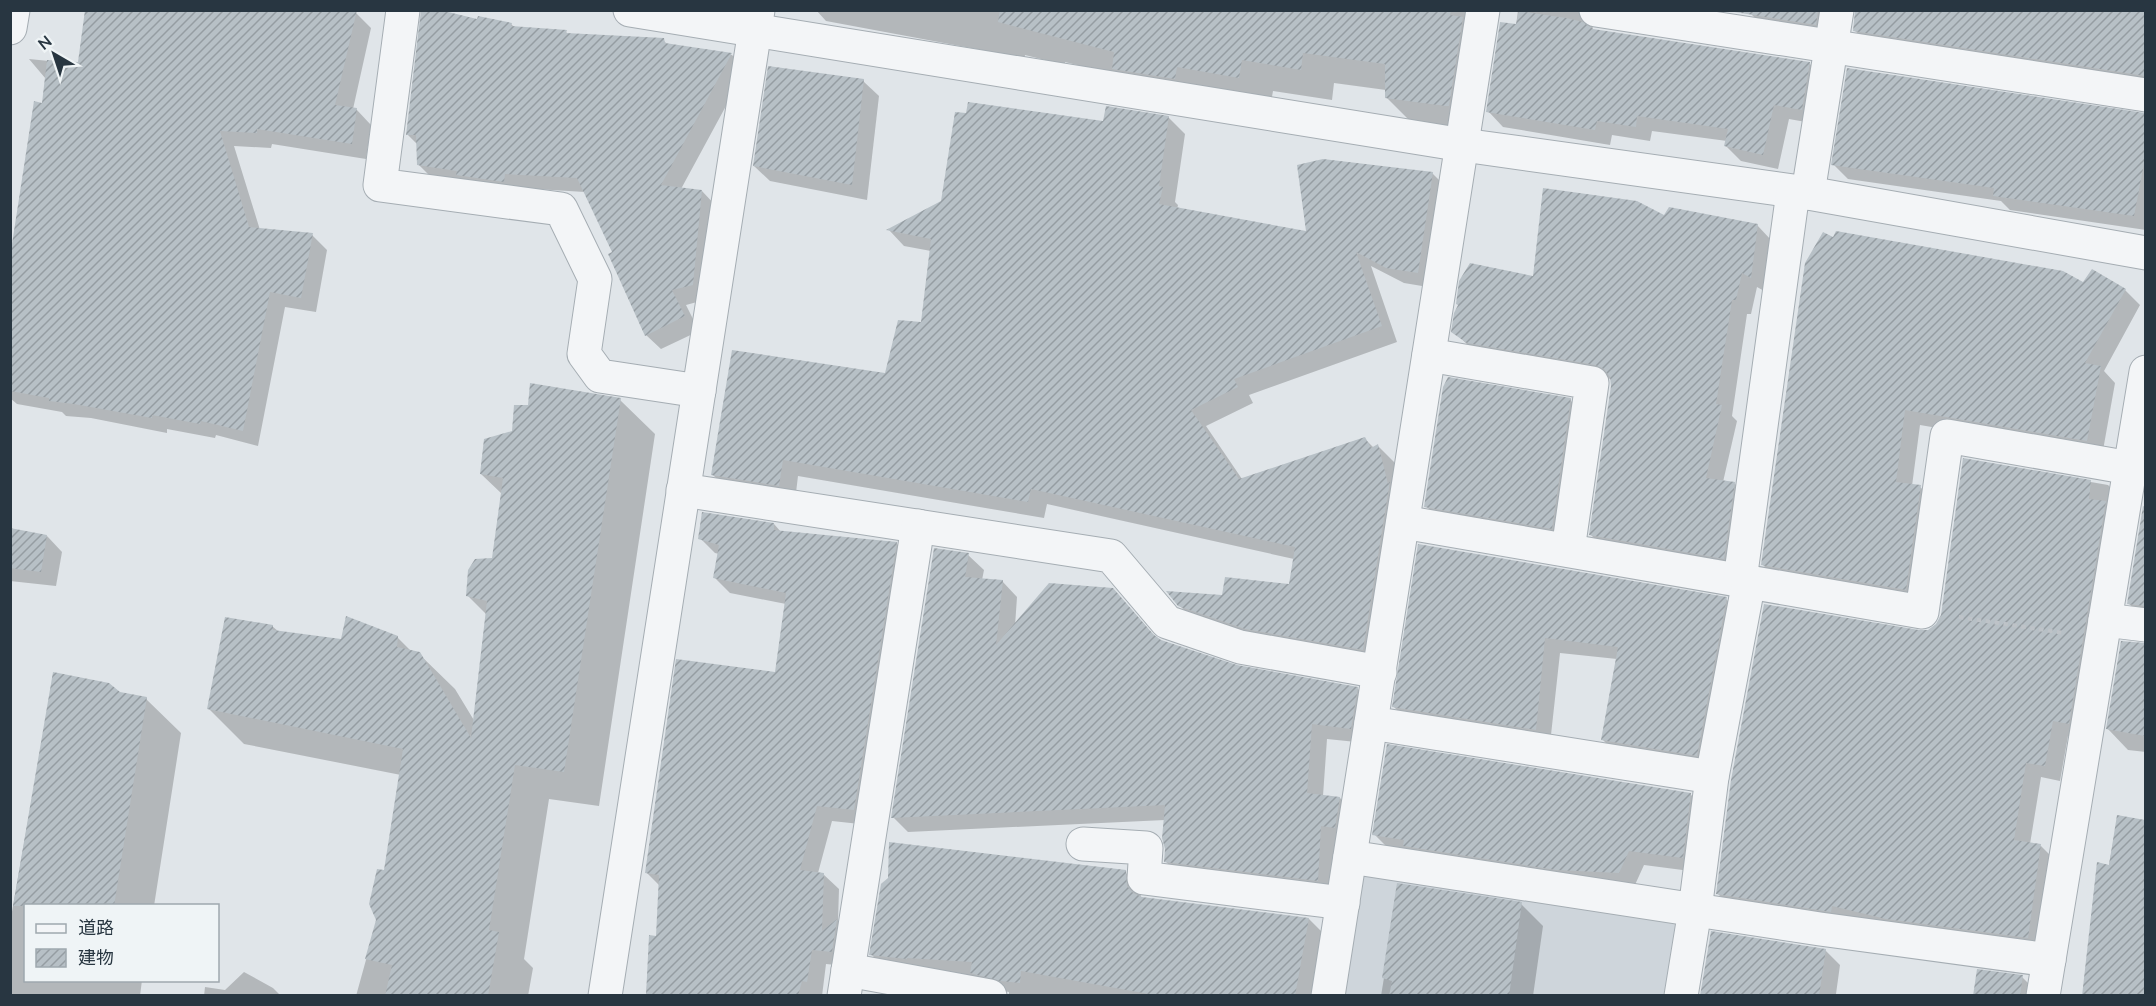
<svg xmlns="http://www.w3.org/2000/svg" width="2156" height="1006" viewBox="0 0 2156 1006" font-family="'Nunito Sans','Noto Sans JP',sans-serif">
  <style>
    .built { fill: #ced5db }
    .shadow { fill: #0003 }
    .building { fill: url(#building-hatch) }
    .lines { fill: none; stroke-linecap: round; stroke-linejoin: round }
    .minor-casing { stroke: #a5adb3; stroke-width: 35 }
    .path { stroke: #bec3c8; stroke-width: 4; stroke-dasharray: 4.5 4.5; stroke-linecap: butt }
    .minor { stroke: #f3f5f7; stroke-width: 33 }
  </style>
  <defs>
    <pattern id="building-hatch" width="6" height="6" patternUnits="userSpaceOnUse" patternTransform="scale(1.5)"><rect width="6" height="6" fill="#b7c0c6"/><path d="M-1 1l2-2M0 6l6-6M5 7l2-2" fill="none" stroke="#959da2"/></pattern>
  </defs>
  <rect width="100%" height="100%" fill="#e0e5e9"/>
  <!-- built -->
  <path class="built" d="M1357,868L1683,916L1670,995L1339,996Z"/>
  <!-- shadow -->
  <g class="shadow">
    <path d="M816,10H1470L1480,136L1417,128L1386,97V90L1334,83L1332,100L1273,91L1270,108L1121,76L1065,62V65L1025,55L1024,62L991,55L987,51L826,21Z"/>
    <path d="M1518,10H1600L1592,22L1593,30L1809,63L1824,79L1817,124L1789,119L1778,169L1741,161L1726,146L1727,141L1652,131L1650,141L1612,135L1610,145L1503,127L1488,111L1516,26Z"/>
    <path d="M1752,10H1841L1831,39L1766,29L1751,14Z"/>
    <path d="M1857,10H2146V88L1870,45L1854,30Z"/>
    <path d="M356,13L371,28L353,109H356L371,125L366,159L272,144L271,148L234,146L260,230L312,235L327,250L316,312L285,307L258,446L216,435L215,438L167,429V433L91,418L66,416L62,412L17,404L10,398V270L73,111L29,59L79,64Z"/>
    <path d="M479,20L511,24L515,28L566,32L569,35L663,40L669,46L732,55L746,69L681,189L702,191L716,206L708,299L686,305L699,331L661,349L646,335L614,253L585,192L519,188L433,179L418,164V145L407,134Z"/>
    <path d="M1848,69L2146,114V230L2010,210L2001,201L1848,179L1833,164Z"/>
    <path d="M863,81L879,96L867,200L770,181L754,166Z"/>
    <path d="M1107,108L1169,118L1185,134L1175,202L1178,205L1177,209L1308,233L1432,173L1448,189L1434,288L1404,283L1371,266L1397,342L1249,395L1253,403L1206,426L1242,479L1364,438L1374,448L1378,446L1394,462L1403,496L1379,665L1196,622L1179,605L1290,586L1294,559L1047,504L1044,518L798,476L795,501L729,491L713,475L886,375L923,323L931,251L904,246L889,230L1104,122Z"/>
    <path d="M1665,217L1757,225L1772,241L1766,292L1757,287L1751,314H1747L1732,416L1737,421L1723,482L1734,483L1749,498L1739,573L1606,550L1591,535L1612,386L1611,379L1484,357L1469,346L1453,331L1534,277Z"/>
    <path d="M1834,239L2125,290L2140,305L2104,371L2115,383L2102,456L1920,425L1912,486L1920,487L1936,502L1921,605L1778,580L1763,565Z"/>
    <path d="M620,400L655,434L599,806L549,799L524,959L533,968L528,996H356L377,920L401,775L244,744L209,709L272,626L279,632L342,640L397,637L412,652L419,654L455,689L475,722L487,615L468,596L493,560L502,494L481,474Z"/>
    <path d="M1570,400L1585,415L1567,543L1441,521L1426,506Z"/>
    <path d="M1964,460L2108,485L2123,500L2084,738L2068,736L2060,781L2041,777L2030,844L2041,846L2056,861L2043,953L1733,909L1718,894L1919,632L1929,631L1937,625L1942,615Z"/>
    <path d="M2146,499V620L2128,603Z"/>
    <path d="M774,524L781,532L896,543L911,559L869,825L832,821L818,873L823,874L839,889L838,921L852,935L847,966L826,964L822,996H646L651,937H658L660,886L646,872L776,673L786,604L730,593L715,578L719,554L715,553L700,538Z"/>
    <path d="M10,529L47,536L62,552L56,586L10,581Z"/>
    <path d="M1419,545L1726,599L1741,614L1712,770L1618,755L1603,740L1617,659L1560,653L1550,744L1409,722L1394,707Z"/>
    <path d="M968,555L984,570L982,580L1002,581L1017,597L1015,626L1113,589L1157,639L1236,667L1357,688L1372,704L1366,743L1327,739L1323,796L1340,798L1355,814L1333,895L1181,876L1165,861V820L908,832L893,817Z"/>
    <path d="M2144,645H2146V752L2128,750L2108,729Z"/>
    <path d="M54,674L119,693L146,699L181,733L154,906H26V980H142L140,996H10V923Z"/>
    <path d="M1690,794L1706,809L1698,872L1644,865L1634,887L1389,849L1374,834Z"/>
    <path d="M2118,817L2146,821V996H2084Z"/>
    <path d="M1125,872L1140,887L1141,898L1309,919L1324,934L1312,996H1009V992L886,970L871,954Z"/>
    <path d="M1399,885L1521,904L1543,926L1533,996H1381Z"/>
    <path d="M1825,950L1840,965L1836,994L1846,996H1702Z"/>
    <path d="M244,972L273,988L281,996H204L205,987L225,990Z"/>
    <path d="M2022,977L2037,992V996H1974Z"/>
  </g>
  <!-- building -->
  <g class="building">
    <path d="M85,10H357L335,105L357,108L352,144L257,129V133L220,131L249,227L313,233L301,298L270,292L243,431L201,421L200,424L152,415V418L74,404L49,401V398L10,391V257L34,101L42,103L47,60L78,62Z"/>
    <path d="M421,10H440L477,19L478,16L512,23L511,26L567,30L566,33L664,38L665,43L732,53L661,185L702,190L693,285L672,290L685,316L645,336L608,254L612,252L577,178L505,174L504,182L456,175L457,171L417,165L416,135H406Z"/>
    <path d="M1000,10H1451L1450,15L1463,17L1449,106H1446L1385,98V64L1303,53L1301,70L1242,60L1239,78L1177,67L1175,79L1112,69L1114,52L998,22Z"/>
    <path d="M1722,10H1818L1816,25Z"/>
    <path d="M1855,10H2145V76L1853,31Z"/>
    <path d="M1519,11L1566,18L1583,22L1593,29L1810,62L1802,110L1774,105L1763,155L1724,146L1728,129L1637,116L1636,127L1597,121L1595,130L1486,112L1500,22L1516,24Z"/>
    <path d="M768,66L864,79L852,185L753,166Z"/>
    <path d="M1847,68L2145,113V158L2134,216L1993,196L1994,188L1831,165Z"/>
    <path d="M968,102L1103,121L1106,106L1169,116L1159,186L1163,187L1159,204L1306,231L1297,165L1323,159L1433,172L1418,273L1386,268L1356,252L1382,326L1234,379L1238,387L1191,410L1239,479L1365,437L1371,448L1378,444L1388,484L1390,481L1363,650L1245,629L1178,606L1166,591L1222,595L1225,577L1289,584L1295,547L1031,489L1028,502L783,460L779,486L711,475L732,350L885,373L898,320L921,322L931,239L886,230L941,201L955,112L966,113Z"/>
    <path d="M1543,188L1637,201L1664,215L1669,207L1758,224L1751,278L1742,273L1736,300H1732L1716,404L1722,405L1706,478L1735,482L1724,559L1589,535L1611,386L1610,377L1604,369L1595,365L1467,343L1451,332L1454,313L1458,305L1456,304L1459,281L1470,263L1533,276Z"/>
    <path d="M1836,231L2063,271L2083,282L2092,269L2126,289L2085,363L2101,366L2087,441L1905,410L1896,482L1921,485L1906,590L1761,565L1805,263L1823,232L1833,237Z"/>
    <path d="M1448,377L1571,398L1552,529L1424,507L1443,387Z"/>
    <path d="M530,383L621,398L564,772L515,765L489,930L499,932L488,996H385L392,965L365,959L376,920L369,904L377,869L384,870L403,749L207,709L225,617L273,625V630L341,639L346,616L398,636L397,647L420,652L471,738L487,601L466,596L468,570L475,559L492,558L503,478L480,474L484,439L512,431L514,405H528Z"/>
    <path d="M1963,458L2091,480L2089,499L2106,501L2069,724L2053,721L2045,766L2026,763L2014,840L2041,844L2028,938L1886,919L1832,906L1831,912L1716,894L1731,780L1764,604L1919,630H1928L1936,624L1941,615Z"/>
    <path d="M2143,506L2145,507V606L2127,604Z"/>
    <path d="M702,512L774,523V530L897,542L854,810L817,806L800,870L824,873L822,931L837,919L832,952L812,950L807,982L802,981L798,996H646L649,935L656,936L659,875L645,873L676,659L775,672L786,593L713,578L719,545L698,539Z"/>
    <path d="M10,528L47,535L41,572L10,568Z"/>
    <path d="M1418,544L1727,597L1697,756L1601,740L1618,647L1545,638L1536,730L1392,707Z"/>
    <path d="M934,548L969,553L965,577L1003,580L996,645L1049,583L1113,588L1153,634L1161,640L1237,665L1358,687L1351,729L1312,724L1307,793L1340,797L1335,828L1321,826L1318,881L1164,862L1165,849L1162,838L1165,805L891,818Z"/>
    <path d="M2121,641L2145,643V736L2106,729Z"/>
    <path d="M53,672L109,683L120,692L147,697L114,906H13Z"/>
    <path d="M1387,744L1691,793L1683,858L1629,851L1619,873L1556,870L1403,846L1404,840L1372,835Z"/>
    <path d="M2117,815L2145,820V996H2082L2097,862L2109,865Z"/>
    <path d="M889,842L1126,870L1127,886L1133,893L1142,897L1309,918L1295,996H1160L1021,971L1020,983L1000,981L970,973L972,962L907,958V959L869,955L881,884L888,878Z"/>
    <path d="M1397,883L1522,902L1509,996H1389L1392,981L1382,978Z"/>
    <path d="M1711,931L1826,949L1819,996H1700Z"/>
    <path d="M1977,969L2023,975L2020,996H1973Z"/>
  </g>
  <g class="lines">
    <!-- minor casing -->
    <g class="minor-casing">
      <g id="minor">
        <path d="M403,10L380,185L561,209L595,279L584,354L600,376L699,391"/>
        <path d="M630,10L1463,145L1808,193L2146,253"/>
        <path d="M1596,10L2146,95"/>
        <path d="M10,28L13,10"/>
        <path d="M1808,193L1837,10"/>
        <path d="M1429,355L1592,383L1568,550"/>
        <path d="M683,490L1111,556L1167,622L1240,647L1380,672"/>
        <path d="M1403,522L1922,612L1947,436L2130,468"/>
        <path d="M1740,580L1793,192"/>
        <path d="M2105,620L2146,625"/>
        <path d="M1371,723L1712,777"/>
        <path d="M1083,844L1146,848L1144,878L1343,903"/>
        <path d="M1350,857L1820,929L2049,960"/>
        <path d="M848,970L990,996"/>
        <path d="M605,996L758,10"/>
        <path d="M844,996L918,526"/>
        <path d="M1328,996L1483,10"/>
        <path d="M1681,996L1695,910L1712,777L1749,581"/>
        <path d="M2043,996L2146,372"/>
      </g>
    </g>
    <!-- path -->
    <path class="path" d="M1959,617L2064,633"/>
    <!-- minor -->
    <use href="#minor" class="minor"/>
  </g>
  <!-- border -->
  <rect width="2156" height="1006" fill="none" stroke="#283641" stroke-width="24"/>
  <!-- legend -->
  <rect x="24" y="904" width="195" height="78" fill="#eff4f6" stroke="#9fa8ae" stroke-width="1.5"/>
  <rect x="36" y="924" width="30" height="9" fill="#f3f5f7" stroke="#9fa8ae" stroke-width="1.5"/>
  <text x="78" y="934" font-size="18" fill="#283641">道路</text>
  <rect x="36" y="949" width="30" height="18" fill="url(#building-hatch)" stroke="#9fa8ae" stroke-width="1.5"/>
  <text x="78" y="964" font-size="18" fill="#283641">建物</text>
  <!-- north arrow -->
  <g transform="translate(54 54) rotate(321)" stroke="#eff4f6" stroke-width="4.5" paint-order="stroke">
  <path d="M0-4.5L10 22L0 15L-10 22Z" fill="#283641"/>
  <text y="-9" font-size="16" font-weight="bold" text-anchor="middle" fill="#283641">N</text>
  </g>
</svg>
